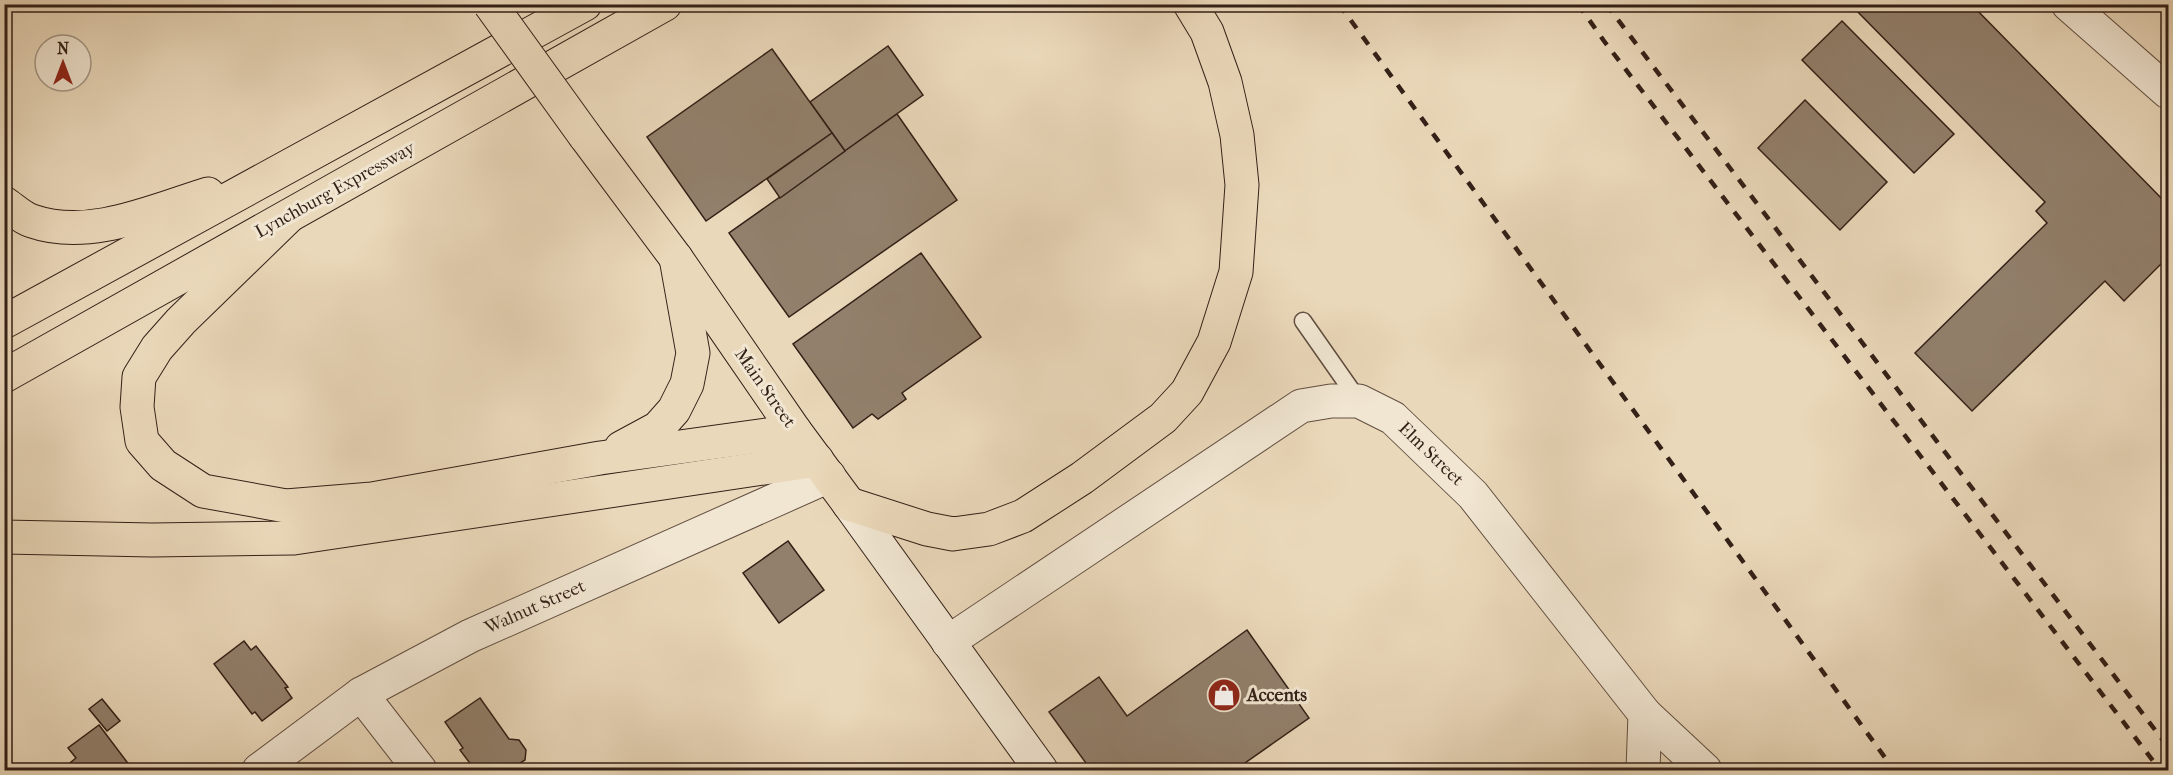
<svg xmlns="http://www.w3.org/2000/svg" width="2173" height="775" viewBox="0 0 2173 775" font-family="'IM FELL French Canon',serif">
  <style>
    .building { fill: #92806c; stroke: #332017; stroke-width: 1.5 }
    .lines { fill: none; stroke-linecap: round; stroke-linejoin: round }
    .service-casing { stroke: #614e40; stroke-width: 19 }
    .minor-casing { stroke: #614e40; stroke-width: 35 }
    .tertiary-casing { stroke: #614e40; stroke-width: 35 }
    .secondary-casing { stroke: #332017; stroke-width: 35 }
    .primary-casing { stroke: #332017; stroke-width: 35 }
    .motorway-casing { stroke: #332017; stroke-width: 35 }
    .service { stroke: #f1e6d2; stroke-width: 16 }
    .minor { stroke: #f1e6d2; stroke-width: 33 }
    .tertiary { stroke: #f1e6d2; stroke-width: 33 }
    .secondary { stroke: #f1e6d2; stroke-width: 33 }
    .primary { stroke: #ead8ba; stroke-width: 33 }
    .motorway { stroke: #ead8ba; stroke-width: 33 }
    .rail { stroke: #332017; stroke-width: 4.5; stroke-dasharray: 10 10; stroke-linecap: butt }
    .primary-bridge-casing { stroke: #332017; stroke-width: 35; stroke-linecap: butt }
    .primary-bridge { stroke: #ead8ba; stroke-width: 33 }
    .labels { text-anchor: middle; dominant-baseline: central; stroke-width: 6; stroke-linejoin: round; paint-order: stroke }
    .street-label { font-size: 18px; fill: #332017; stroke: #f1e6d2 }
    .poi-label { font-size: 18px; font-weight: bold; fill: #332017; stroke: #f1e6d2; text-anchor: start }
  </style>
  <rect width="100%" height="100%" fill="#ead8ba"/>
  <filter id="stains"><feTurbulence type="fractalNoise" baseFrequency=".00333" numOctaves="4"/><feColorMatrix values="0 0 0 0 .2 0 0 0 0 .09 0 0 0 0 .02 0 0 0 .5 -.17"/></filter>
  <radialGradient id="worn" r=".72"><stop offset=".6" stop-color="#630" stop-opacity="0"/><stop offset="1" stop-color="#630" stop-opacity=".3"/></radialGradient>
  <!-- building -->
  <g class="building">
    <path d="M1850,4H1971L2168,205V257L2124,301L2105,281L1972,411L1915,353L2047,223L2036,211L2045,202Z"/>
    <path d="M1842,21L1954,134L1914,173L1802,60Z"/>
    <path d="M888,46L923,95L845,151L810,102Z"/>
    <path d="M772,49L832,133L706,221L647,137Z"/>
    <path d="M1805,100L1887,182L1840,230L1758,148Z"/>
    <path d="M897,114L957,200L789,317L729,233Z"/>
    <path d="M832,133L845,151L780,198L767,179Z"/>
    <path d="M921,253L981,337L902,393L906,399L878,419L872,414L853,428L793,344Z"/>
    <path d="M788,541L824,590L779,623L743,573Z"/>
    <path d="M1247,630L1309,718L1235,770H1091L1049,712L1099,677L1127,716Z"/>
    <path d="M244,641L251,650L256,646L288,687L285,688L292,698L262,721L255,712L252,714L214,664Z"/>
    <path d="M480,698L509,739L519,740L526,750L525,760L509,770H475L460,750L463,748L445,722Z"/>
    <path d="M102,699L120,721L107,731L89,709Z"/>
    <path d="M99,725L133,770H75L70,763L76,758L68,748Z"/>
  </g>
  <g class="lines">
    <!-- service casing -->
    <g class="service-casing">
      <path id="service" d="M1303,321L1359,401"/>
    </g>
    <!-- minor casing -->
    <g class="minor-casing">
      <g id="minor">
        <path d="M948,642L1301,406L1331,401H1359L1393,418L1473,495L1645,714L1643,770"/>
        <path d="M361,694L420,770"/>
        <path d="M1645,714L1705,770"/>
        <path d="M259,770L361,694L470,636L829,476"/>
      </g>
    </g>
    <!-- tertiary casing -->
    <g class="tertiary-casing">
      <path id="tertiary" d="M2068,4L2168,92"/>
    </g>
    <!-- secondary casing -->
    <g class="secondary-casing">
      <path id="secondary" d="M849,504L1041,770"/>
    </g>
    <!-- primary casing -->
    <g class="primary-casing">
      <path id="primary" d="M585,136L676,258L795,431L849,504"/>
    </g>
    <!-- motorway casing -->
    <g class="motorway-casing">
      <g id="motorway">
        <path d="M4,203C13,209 22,218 32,221C89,241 153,211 208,194"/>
        <path d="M288,217L181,321L157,348L139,377L137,407L142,441L163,465L203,491L286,506L372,499L600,458L795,431"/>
        <path d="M4,322L585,4"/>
        <path d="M4,376L665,4"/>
        <path d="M621,448L658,428L674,410L687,384L693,353L676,258"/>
        <path d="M849,504L927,529L953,534L989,529L1023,516L1082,478L1163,418L1187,392L1214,342L1236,272L1242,185L1237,135L1225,82L1207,32L1190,4"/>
        <path d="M4,537L152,540L294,538L817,460"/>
      </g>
    </g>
    <!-- service -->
    <use href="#service" class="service"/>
    <!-- minor -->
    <use href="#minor" class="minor"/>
    <!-- tertiary -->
    <use href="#tertiary" class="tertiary"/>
    <!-- secondary -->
    <use href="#secondary" class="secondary"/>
    <!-- primary -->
    <use href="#primary" class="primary"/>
    <!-- motorway -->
    <use href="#motorway" class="motorway"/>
    <!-- rail -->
    <g class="rail">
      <path d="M1339,4L1894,770"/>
      <path d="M1578,4L1604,41L2160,770"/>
      <path d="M1606,4L2168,747"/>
    </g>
    <!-- primary-bridge casing -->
    <g class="primary-bridge-casing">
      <path id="primary-bridge" d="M490,4L585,136"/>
    </g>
    <!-- primary-bridge -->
    <use href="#primary-bridge" class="primary-bridge"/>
  </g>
  <!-- icons -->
  <defs>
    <g id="shop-disc" transform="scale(1.725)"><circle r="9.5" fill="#8f2418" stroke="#f1e6d2"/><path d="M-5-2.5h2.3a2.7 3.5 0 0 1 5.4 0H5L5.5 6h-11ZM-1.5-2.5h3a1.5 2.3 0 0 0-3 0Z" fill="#fff"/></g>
  </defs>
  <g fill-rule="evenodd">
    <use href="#shop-disc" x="1224" y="695"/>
  </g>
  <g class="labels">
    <!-- street labels -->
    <g class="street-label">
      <text transform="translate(335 190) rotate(-29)">Lynchburg Expressway</text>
      <text transform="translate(765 388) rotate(55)">Main Street</text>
      <text transform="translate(1431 454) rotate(44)">Elm Street</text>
      <text transform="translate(535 607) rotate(-24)">Walnut Street</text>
    </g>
    <!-- poi labels -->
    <g class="poi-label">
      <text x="1247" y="695">Accents</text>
    </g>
  </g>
  <!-- margin -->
  <rect width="2173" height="775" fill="none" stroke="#ead8ba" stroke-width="24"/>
  <rect x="6" y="6" width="2161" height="763" fill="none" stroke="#332017" stroke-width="3"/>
  <rect x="12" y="12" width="2149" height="751" fill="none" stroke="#332017" stroke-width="1.5"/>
  <!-- north arrow -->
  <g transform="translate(63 63)"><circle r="28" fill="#f1e6d2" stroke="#a59787" stroke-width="1.5"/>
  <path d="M0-4.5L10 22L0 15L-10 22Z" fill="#8f2418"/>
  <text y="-9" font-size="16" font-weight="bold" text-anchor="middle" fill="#332017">N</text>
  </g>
  <rect width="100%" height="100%" filter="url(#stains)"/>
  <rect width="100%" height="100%" fill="url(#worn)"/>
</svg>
